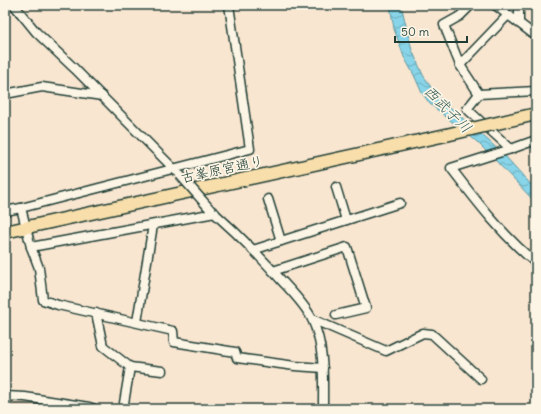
<svg xmlns="http://www.w3.org/2000/svg" width="541" height="414" viewBox="0 0 541 414" font-family="Delius,'Klee One',sans-serif">
  <style>
    .built { fill: #f3d9c0 }
    .water { fill: url(#water-waves); stroke: #5e98a0 }
    .lines { fill: none; stroke-linecap: round; stroke-linejoin: round }
    .minor-casing { stroke: #1f3d34; stroke-width: 11 }
    .primary-casing { stroke: #1f3d34; stroke-width: 15 }
    .minor { stroke: #fcf5e5; stroke-width: 8 }
    .primary { stroke: #f8deab; stroke-width: 12 }
    .minor-bridge-casing { stroke: #1f3d34; stroke-width: 11; stroke-linecap: butt }
    .primary-bridge-casing { stroke: #1f3d34; stroke-width: 15; stroke-linecap: butt }
    .minor-bridge { stroke: #fcf5e5; stroke-width: 8 }
    .primary-bridge { stroke: #f8deab; stroke-width: 12 }
    .labels { text-anchor: middle; dominant-baseline: central; stroke-width: 3.5; stroke-linejoin: round; paint-order: stroke }
    .street-label { font-size: 14px; fill: #1f3d34; stroke: #fcf5e5 }
    .water-label { font-size: 15px; font-style: italic; fill: #345b58; stroke: #fcf5e5 }
  </style>
  <defs>
    <pattern id="water-waves" width="16" height="10" patternUnits="userSpaceOnUse"><rect width="16" height="10" fill="#88d4e8"/><path d="M0 5q4-4 8 0t8 0" fill="none" stroke="#6fadbd"/></pattern>
  </defs>
  <rect width="100%" height="100%" fill="#f9e6d1"/>
  <filter id="ink" filterUnits="userSpaceOnUse"><feTurbulence type="fractalNoise" baseFrequency=".025" numOctaves="2"/><feDisplacementMap in="SourceGraphic" scale="8" xChannelSelector="R" yChannelSelector="G"/><feConvolveMatrix kernelMatrix="1 2 1 2 8 2 1 2 1" color-interpolation-filters="sRGB"/></filter>
  <g filter="url(#ink)">
    <!-- built -->
    <path class="built" d="M11,399L69,409H9L5,400Z"/>
    <!-- water -->
    <path class="water" d="M390,5H401L412,50L423,75L436,95L490,142L506,157L536,190V203L496,161L476,141L430,104L422,93L414,75L404,57L394,29Z"/>
    <g class="lines">
      <!-- minor casing -->
      <g class="minor-casing">
        <g id="minor">
          <path d="M14,5L36,32L75,69L176,171"/>
          <path d="M471,5L460,16L444,25L460,65L479,94"/>
          <path d="M495,5L536,36"/>
          <path d="M519,5V23"/>
          <path d="M460,65L508,15"/>
          <path d="M536,91L479,94L467,109L511,149L536,140"/>
          <path d="M5,94L42,87L102,96"/>
          <path d="M511,149L451,168C477,202 503,236 536,263"/>
          <path d="M336,187L346,220"/>
          <path d="M268,199L281,241"/>
          <path d="M211,210C236,232 260,256 282,281C293,293 305,305 312,319C325,347 323,379 323,409"/>
          <path d="M5,211L21,208"/>
          <path d="M215,213L31,247L21,208L250,149L229,5"/>
          <path d="M31,247L39,268L43,300L58,305L173,331L174,342L235,352L237,358L295,366L323,368"/>
          <path d="M253,250L400,203"/>
          <path d="M273,271L347,247L366,308L336,315"/>
          <path d="M96,313L103,346L130,367"/>
          <path d="M312,319L386,351L423,333L432,334L481,379"/>
          <path d="M137,322L153,225"/>
          <path d="M5,396L25,397L89,407L95,409"/>
          <path d="M123,409L130,367L162,371"/>
        </g>
      </g>
      <!-- primary casing -->
      <g class="primary-casing">
        <g id="primary">
          <path d="M493,124L536,114"/>
          <path d="M5,232L446,135"/>
        </g>
      </g>
      <!-- minor -->
      <use href="#minor" class="minor"/>
      <!-- primary -->
      <use href="#primary" class="primary"/>
      <!-- minor-bridge casing -->
      <g class="minor-bridge-casing">
        <path id="minor-bridge" d="M180,175L209,208"/>
      </g>
      <!-- primary-bridge casing -->
      <g class="primary-bridge-casing">
        <path id="primary-bridge" d="M446,135L493,124"/>
      </g>
      <!-- minor-bridge -->
      <use href="#minor-bridge" class="minor-bridge"/>
      <!-- primary-bridge -->
      <use href="#primary-bridge" class="primary-bridge"/>
    </g>
  </g>
  <g class="labels">
    <!-- street labels -->
    <g class="street-label">
      <text transform="translate(222 169) rotate(-12)">古峯原宮通り</text>
    </g>
    <!-- water labels -->
    <g class="water-label">
      <text transform="translate(448 109) rotate(45)">西武子川</text>
    </g>
  </g>
  <!-- margin -->
  <rect width="541" height="414" fill="none" stroke="#fcf5e5" stroke-width="20"/>
  <rect x="10" y="10" width="521" height="394" fill="none" stroke="#1f3d34" stroke-width="1.5" filter="url(#ink)"/>
  <!-- scale -->
  <path d="M395 36v6h72v-6" fill="none" stroke="#1f3d34" stroke-width="2"/>
  <text x="401" y="36" font-size="12" fill="#1f3d34" stroke="#fcf5e5" stroke-width="3" paint-order="stroke">50 m</text>
</svg>
